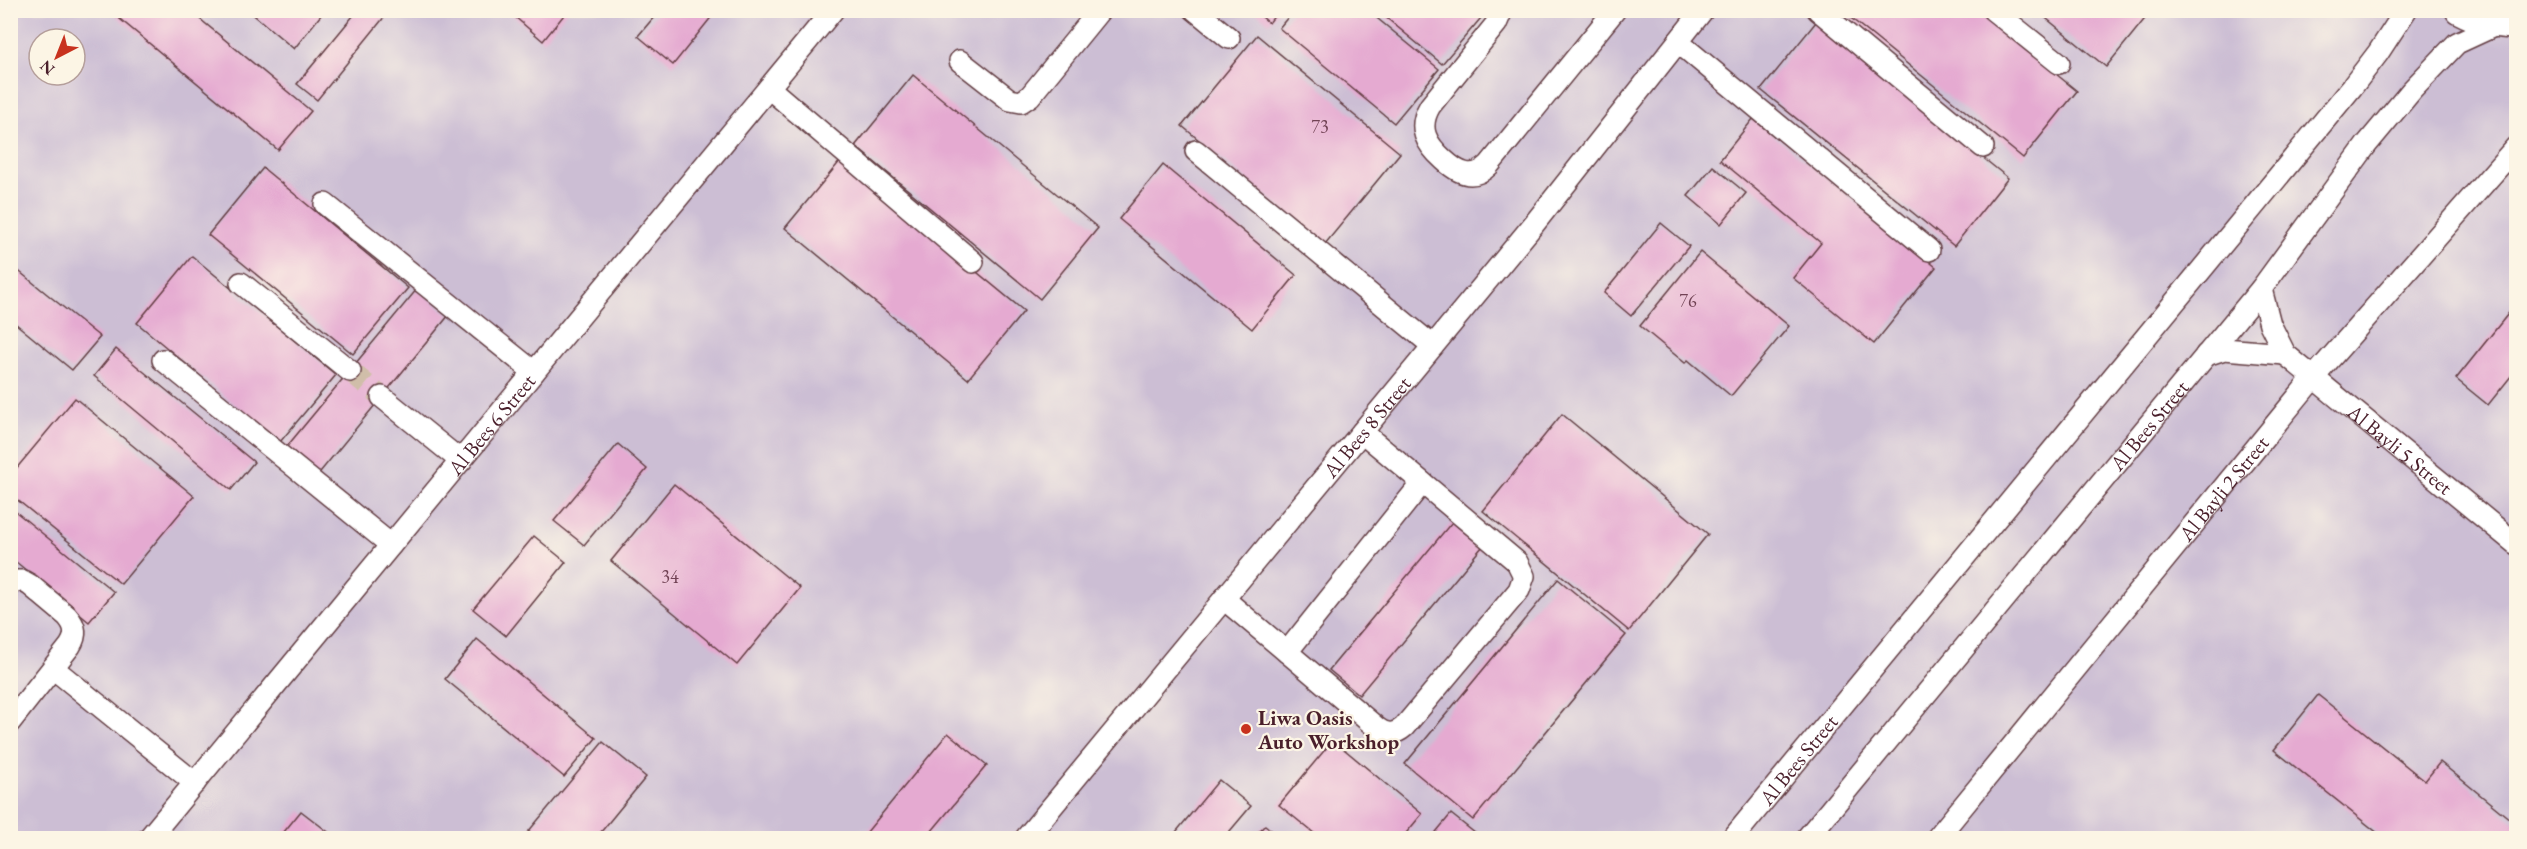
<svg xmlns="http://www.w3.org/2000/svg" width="2527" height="849" viewBox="0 0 2527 849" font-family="'EB Garamond',serif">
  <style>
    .industrial { fill: #ccbed4; fill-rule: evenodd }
    .building { fill: #e5aad1 }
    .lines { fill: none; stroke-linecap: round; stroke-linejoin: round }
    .minor-tunnel { stroke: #d0bea9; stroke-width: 21; stroke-dasharray: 21 10; stroke-linecap: butt }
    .minor-casing { stroke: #633d43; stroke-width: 24 }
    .major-casing { stroke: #633d43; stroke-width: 30 }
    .minor { stroke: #fff; stroke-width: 21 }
    .major { stroke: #fff; stroke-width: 27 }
    .poi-dot { fill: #c8321e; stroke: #fcf5e5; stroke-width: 2 }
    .labels { text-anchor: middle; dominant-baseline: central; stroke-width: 4.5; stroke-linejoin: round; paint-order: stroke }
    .number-label { font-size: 18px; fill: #714254 }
    .street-label { font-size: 21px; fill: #4a1f2b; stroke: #fcf5e5 }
    .poi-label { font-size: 21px; font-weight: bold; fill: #4a1f2b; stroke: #fcf5e5; text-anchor: start }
  </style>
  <rect width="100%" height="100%" fill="#fcf5e5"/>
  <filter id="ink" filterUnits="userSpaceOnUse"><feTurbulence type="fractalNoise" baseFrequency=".0167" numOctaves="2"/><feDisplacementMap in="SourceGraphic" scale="12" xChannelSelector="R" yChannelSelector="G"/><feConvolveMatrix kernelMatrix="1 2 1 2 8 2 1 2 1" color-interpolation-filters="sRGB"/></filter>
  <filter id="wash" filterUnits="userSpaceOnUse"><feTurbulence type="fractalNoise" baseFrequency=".008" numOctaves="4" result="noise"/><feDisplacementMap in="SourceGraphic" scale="24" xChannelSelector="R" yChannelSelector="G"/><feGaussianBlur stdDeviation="1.35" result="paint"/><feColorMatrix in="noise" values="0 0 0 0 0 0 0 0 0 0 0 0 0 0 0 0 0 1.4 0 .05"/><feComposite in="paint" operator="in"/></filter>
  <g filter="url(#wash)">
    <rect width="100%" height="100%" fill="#f1e6c9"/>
    <!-- industrial -->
    <path class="industrial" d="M10,11H2516V838H11ZM39,39H75V75H39Z"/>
    <g id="blocks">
      <!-- building -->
      <g class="building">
        <path d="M109,10H189L311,111L278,150Z"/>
        <path d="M248,10H325L294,49Z"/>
        <path d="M358,10H390L317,100L297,84Z"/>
        <path d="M507,10H568L543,41Z"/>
        <path d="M660,10H717L673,65L638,36Z"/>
        <path d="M1254,10H1279L1269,23Z"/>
        <path d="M1294,10H1367L1439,69L1394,123L1279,28Z"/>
        <path d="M1377,10H1484L1486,12L1442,64Z"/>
        <path d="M1841,10H1977L2077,91L2023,158Z"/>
        <path d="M2036,10H2152L2106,67Z"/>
        <path d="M1816,22L2008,178L1954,246L1761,90Z"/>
        <path d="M1257,35L1400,153L1325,244L1182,126Z"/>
        <path d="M913,75L1098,228L1040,299L855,146Z"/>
        <path d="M1753,119L1936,267L1874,344L1793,278L1821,243L1720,160Z"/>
        <path d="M841,160L1024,311L968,379L785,228Z"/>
        <path d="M1163,165L1296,275L1252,329L1119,219Z"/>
        <path d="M1713,166L1746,193L1721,224L1688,196Z"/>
        <path d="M263,168L408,288L353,354L208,235Z"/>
        <path d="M1661,223L1689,246L1631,316L1604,293Z"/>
        <path d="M1700,252L1789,326L1731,396L1688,360L1685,363L1640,326Z"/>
        <path d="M192,256L336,375L280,442L137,323Z"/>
        <path d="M10,264L100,337L72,370L10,319Z"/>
        <path d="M417,289L449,315L316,477L284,450Z"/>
        <path d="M2516,304V370L2488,405L2456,379Z"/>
        <path d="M116,349L254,462L231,490L94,376Z"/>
        <path d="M75,398L194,496L121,584L10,494V476Z"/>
        <path d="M1562,414L1708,534L1629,631L1483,511Z"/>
        <path d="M618,444L647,469L584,545L554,521Z"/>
        <path d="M674,484L800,588L737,665L611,561Z"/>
        <path d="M10,507L114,592L89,622L10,557Z"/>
        <path d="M1452,522L1482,547L1359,695L1329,670Z"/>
        <path d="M534,536L566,562L506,636L473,609Z"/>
        <path d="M1558,579L1626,635L1473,820L1405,764Z"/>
        <path d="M477,639L596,738L564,777L445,679Z"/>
        <path d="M2318,695L2425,781L2440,762L2516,824V838H2384L2274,750Z"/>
        <path d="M948,733L987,765L926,838H862Z"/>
        <path d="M1333,740L1422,814L1402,838H1320L1279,805Z"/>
        <path d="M603,742L646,777L596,838H523Z"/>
        <path d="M1219,780L1251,806L1224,838H1171Z"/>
        <path d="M301,811L336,838H279Z"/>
        <path d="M1451,814L1481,838H1431Z"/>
        <path d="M1265,825L1281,838H1253Z"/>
      </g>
    </g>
  </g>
  <g filter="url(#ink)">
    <use href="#blocks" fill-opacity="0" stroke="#633d43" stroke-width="1.5"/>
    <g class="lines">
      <!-- minor-tunnel -->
      <path class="minor-tunnel" d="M350,371L382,397"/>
      <!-- minor casing -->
      <g class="minor-casing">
        <g id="minor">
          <path d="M1195,10L1229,38"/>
          <path d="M1502,10L1496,24L1430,106C1417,128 1426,144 1444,160C1458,173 1473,181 1489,165L1615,10"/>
          <path d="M1818,10L1983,147"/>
          <path d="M1993,10L2059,63"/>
          <path d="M1678,42L1929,250"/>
          <path d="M960,61L1010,100L1021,102L1030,96L1100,10"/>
          <path d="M769,88L973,262"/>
          <path d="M1196,151L1433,346"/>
          <path d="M325,204L534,372"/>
          <path d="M241,283L350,371"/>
          <path id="s1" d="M2261,289L2270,324L2285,354L2516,544"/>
          <path d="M2206,355L2224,349L2285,354"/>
          <path d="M163,360L391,545"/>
          <path d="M382,397L461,461"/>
          <path d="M10,581H23L30,585L67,616C76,626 77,635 70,646L10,722"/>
          <path d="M1224,599L1377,728C1386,735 1395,735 1404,727L1519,590L1524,576L1517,562L1362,432"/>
          <path d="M1287,652L1422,483"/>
          <path d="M53,668L195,783"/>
          <path id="s2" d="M149,838L833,10"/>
          <path id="s3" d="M1026,838L1534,224L1703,10"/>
          <path id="s4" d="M1733,838L2352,87L2378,53L2406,10"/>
          <path id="s5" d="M1807,838L2261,289L2367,144L2412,90L2457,43L2496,25"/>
          <path id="s6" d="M1937,838L2314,377L2516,147"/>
        </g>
      </g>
      <!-- major casing -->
      <g class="major-casing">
        <path id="major" d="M2459,10C2478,20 2495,25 2516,25"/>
      </g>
      <!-- minor -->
      <use href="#minor" class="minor"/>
      <!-- major -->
      <use href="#major" class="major"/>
    </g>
  </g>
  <!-- markers -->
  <circle class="poi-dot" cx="1246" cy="729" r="6"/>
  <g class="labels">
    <!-- number labels -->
    <g class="number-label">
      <text x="1320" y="126">73</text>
      <text x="1688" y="300">76</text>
      <text x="670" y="576">34</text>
    </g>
    <!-- street labels -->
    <g class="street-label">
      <text stroke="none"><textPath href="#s2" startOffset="537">Al Bees 6 Street</textPath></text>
      <text stroke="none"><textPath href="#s3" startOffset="534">Al Bees 8 Street</textPath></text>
      <text stroke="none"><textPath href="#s5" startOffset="536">Al Bees Street</textPath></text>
      <text stroke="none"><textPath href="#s1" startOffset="219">Al Bayli 5 Street</textPath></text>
      <text stroke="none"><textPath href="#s6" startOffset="452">Al Bayli 2 Street</textPath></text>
      <text stroke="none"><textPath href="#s4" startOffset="102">Al Bees Street</textPath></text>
    </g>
    <!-- poi labels -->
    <g class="poi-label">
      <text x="1258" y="717">Liwa Oasis<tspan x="1258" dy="24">Auto Workshop</tspan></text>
    </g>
  </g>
  <!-- margin -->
  <rect width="2527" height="849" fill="none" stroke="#fcf5e5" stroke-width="36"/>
  <!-- north arrow -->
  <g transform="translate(57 57) rotate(222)"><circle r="28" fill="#fcf5e5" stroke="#b59f9b" stroke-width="1.5"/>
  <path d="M0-4.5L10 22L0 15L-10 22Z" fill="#c8321e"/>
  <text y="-9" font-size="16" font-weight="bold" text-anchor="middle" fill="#4a1f2b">N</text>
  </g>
</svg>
